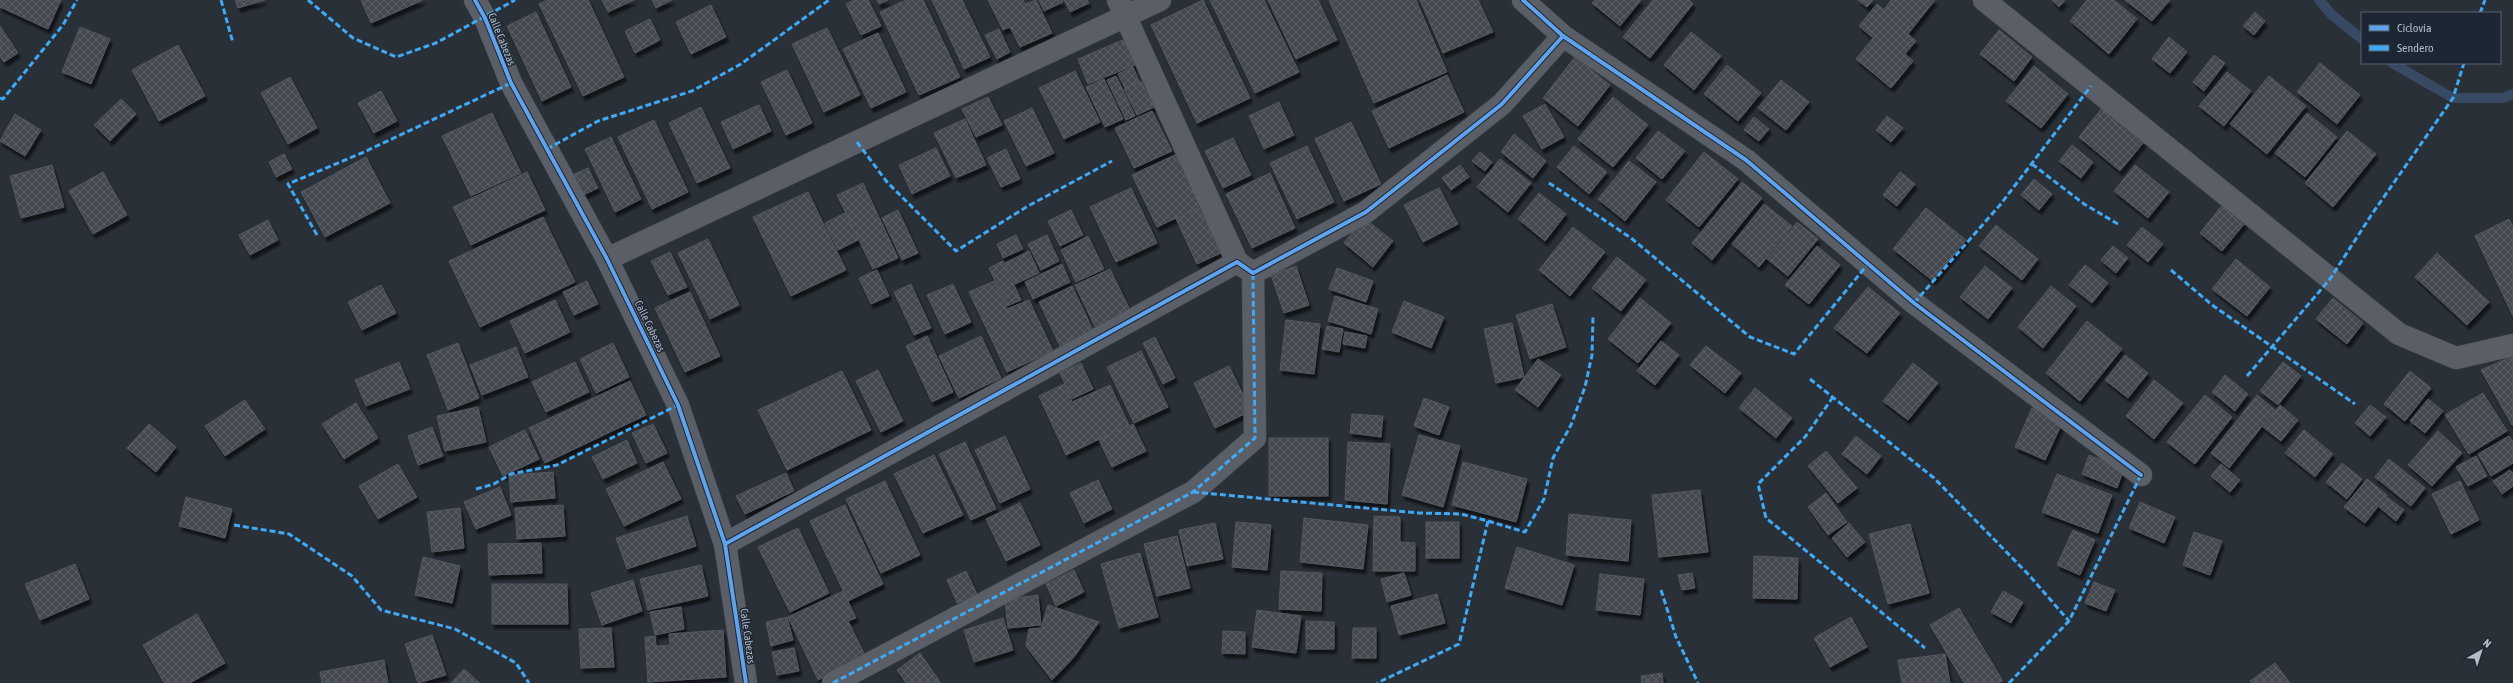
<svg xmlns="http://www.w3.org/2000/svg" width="2513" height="683" viewBox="0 0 2513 683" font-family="'Asap Condensed',sans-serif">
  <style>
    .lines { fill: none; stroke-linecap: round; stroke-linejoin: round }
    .stream { stroke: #384963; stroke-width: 10 }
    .building { fill: url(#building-cross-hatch); stroke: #52575f; filter: url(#shadow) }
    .minor-casing { stroke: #484c53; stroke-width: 23 }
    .minor { stroke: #5a5e66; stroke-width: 22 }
    .quiet { stroke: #3fa9f5; stroke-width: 3; stroke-dasharray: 6 3; stroke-linecap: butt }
    .cycleway-casing { stroke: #1d2633; stroke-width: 6 }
    .cycleway { stroke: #60a3ed; stroke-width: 4 }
    .labels { text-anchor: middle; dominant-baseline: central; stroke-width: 3; stroke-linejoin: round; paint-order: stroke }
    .street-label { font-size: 11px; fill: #b4bcc9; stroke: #1d2633 }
  </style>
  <defs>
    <pattern id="building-cross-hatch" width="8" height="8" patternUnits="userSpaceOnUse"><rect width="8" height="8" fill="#444950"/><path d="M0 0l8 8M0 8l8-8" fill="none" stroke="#5d6168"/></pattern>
    <filter id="shadow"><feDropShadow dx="2.5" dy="4.5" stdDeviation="1" flood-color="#0009"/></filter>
  </defs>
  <rect width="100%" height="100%" fill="#2a3038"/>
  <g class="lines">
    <!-- stream -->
    <g class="stream">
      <path d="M2319,0L2332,15L2362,39"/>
      <path d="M2392,63L2453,98H2503L2513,94"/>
    </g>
  </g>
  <!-- building -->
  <g class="building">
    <path d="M0,0H61L48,29L0,7Z"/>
    <path d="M235,0H265L238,8Z"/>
    <path d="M361,0H423L371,23Z"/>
    <path d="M547,0H588L624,77L583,96L539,4Z"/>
    <path d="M602,0H634L608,12Z"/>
    <path d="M652,0H672L656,8Z"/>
    <path d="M854,0H868L881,26L861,35L846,4Z"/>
    <path d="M877,0H888L879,4Z"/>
    <path d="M906,0H923L960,77L919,95L880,12Z"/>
    <path d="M932,0H962L990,57L964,69Z"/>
    <path d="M988,0H1023L1025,4L1036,0L1052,33L1020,47L1010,27L1003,30Z"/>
    <path d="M1039,0H1062L1063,2L1044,11Z"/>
    <path d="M1064,0H1087L1089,3L1070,12Z"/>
    <path d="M1203,0L1250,98L1197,123L1151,25Z"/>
    <path d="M1210,0H1264L1299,72L1255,93Z"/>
    <path d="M1268,0H1318L1337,40L1296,59Z"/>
    <path d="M1329,0H1416L1447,72L1374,103Z"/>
    <path d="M1420,0H1478L1493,32L1443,53Z"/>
    <path d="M1595,0H1641L1620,26L1592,3Z"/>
    <path d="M1653,0H1689L1693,4L1650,58L1623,37Z"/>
    <path d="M1858,0H1873L1867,7Z"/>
    <path d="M1891,0H1935L1908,34L1916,41L1905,54L1913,61L1891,88L1856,59L1873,38L1859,26L1877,4L1884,10Z"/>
    <path d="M2052,0H2065L2059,7Z"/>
    <path d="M2087,0H2114L2137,19L2109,54L2070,21Z"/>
    <path d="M2125,0H2170L2152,21Z"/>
    <path d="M711,5L726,37L691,54L676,22Z"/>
    <path d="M536,12L571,87L542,101L507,26Z"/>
    <path d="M2255,12L2265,21L2254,35L2243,26Z"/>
    <path d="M650,19L660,40L635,53L625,31Z"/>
    <path d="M0,26L18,53L4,62L0,56Z"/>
    <path d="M80,27L110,39L91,84L62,72Z"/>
    <path d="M827,28L860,95L824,112L792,44Z"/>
    <path d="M999,29L1010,52L997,59L985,35Z"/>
    <path d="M1999,30L2032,57L2014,81L1980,54Z"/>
    <path d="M1691,32L1721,56L1694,90L1664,65Z"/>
    <path d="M878,33L906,92L871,108L843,49Z"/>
    <path d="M2169,37L2187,52L2170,73L2152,59Z"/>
    <path d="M1125,39L1135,65L1088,84L1078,59Z"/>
    <path d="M178,45L205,96L159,121L132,70Z"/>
    <path d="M2214,55L2225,63L2204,91L2193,82Z"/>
    <path d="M1575,57L1610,85L1578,126L1543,98Z"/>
    <path d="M2320,63L2360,95L2337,124L2297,92Z"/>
    <path d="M1727,65L1761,93L1738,121L1704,94Z"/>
    <path d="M2034,66L2068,94L2041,128L2006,101Z"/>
    <path d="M1133,67L1139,81L1125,88L1118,74Z"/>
    <path d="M787,70L812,123L786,135L761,82Z"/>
    <path d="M1075,71L1100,122L1064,139L1039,88Z"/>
    <path d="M2227,72L2251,91L2224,126L2199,106Z"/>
    <path d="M1447,75L1464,112L1389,148L1372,111Z"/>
    <path d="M1116,76L1135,116L1126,120L1107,80Z"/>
    <path d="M2269,76L2306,106L2267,154L2230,124Z"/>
    <path d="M290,77L317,128L288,144L261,93Z"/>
    <path d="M1104,79L1123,119L1105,127L1086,87Z"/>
    <path d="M1781,80L1809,102L1786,130L1758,108Z"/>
    <path d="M1141,81L1154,107L1137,115L1124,89Z"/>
    <path d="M381,91L397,121L374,133L358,103Z"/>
    <path d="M988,97L1002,125L976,137L962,109Z"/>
    <path d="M1613,97L1648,125L1613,167L1578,139Z"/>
    <path d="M121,99L136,114L110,141L94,125Z"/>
    <path d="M1279,102L1294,135L1264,149L1249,116Z"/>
    <path d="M1545,104L1564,137L1542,149L1523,116Z"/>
    <path d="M759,105L771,131L733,149L721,122Z"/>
    <path d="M701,107L730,168L697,183L669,123Z"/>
    <path d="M1032,108L1054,153L1026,166L1004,121Z"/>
    <path d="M2102,108L2144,142L2120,171L2079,137Z"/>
    <path d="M1152,111L1172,151L1134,168L1115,128Z"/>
    <path d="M492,113L521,173L471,196L442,136Z"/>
    <path d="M2307,113L2337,137L2305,177L2275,153Z"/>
    <path d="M15,114L41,130L25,156L0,141Z"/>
    <path d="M1887,116L1903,128L1891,142L1876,130Z"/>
    <path d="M1754,117L1769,129L1759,141L1744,130Z"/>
    <path d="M965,119L986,165L956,178L934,133Z"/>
    <path d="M654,120L688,192L652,209L618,137Z"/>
    <path d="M1351,122L1381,184L1344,201L1315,139Z"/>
    <path d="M1658,131L1685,151L1662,179L1636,158Z"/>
    <path d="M2347,131L2376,154L2333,207L2305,183Z"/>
    <path d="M1514,134L1546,161L1533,178L1501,152Z"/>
    <path d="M611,137L641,199L615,212L585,149Z"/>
    <path d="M1233,138L1251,175L1223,188L1205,151Z"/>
    <path d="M2072,145L2093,162L2081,178L2059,161Z"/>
    <path d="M1307,146L1334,202L1297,219L1270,163Z"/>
    <path d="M1574,146L1607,172L1589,194L1557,167Z"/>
    <path d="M936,148L950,176L912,194L899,165Z"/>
    <path d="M1006,149L1020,179L1001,187L987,158Z"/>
    <path d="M1480,152L1492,162L1485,171L1472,161Z"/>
    <path d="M1704,152L1738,179L1699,227L1666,200Z"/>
    <path d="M284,154L292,169L276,177L269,162Z"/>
    <path d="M1177,154L1201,206L1157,227L1132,175Z"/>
    <path d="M366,157L390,203L325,237L301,192Z"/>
    <path d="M1500,159L1531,183L1508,212L1477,187Z"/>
    <path d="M1629,161L1656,182L1625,221L1598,199Z"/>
    <path d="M52,165L64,207L21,218L10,176Z"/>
    <path d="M1460,165L1469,177L1451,190L1442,178Z"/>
    <path d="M2135,165L2169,192L2148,218L2114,191Z"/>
    <path d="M588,168L598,188L579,197L570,176Z"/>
    <path d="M103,172L127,215L93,234L69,191Z"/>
    <path d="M527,172L545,210L471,245L453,207Z"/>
    <path d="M1900,172L1915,184L1897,206L1883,195Z"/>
    <path d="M1270,173L1295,228L1252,248L1226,194Z"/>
    <path d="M2034,179L2052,194L2039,210L2021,195Z"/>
    <path d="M1742,182L1762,198L1712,260L1692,243Z"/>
    <path d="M863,183L898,258L873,269L837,195Z"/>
    <path d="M1131,188L1157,243L1116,262L1090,207Z"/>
    <path d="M1439,188L1458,224L1423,242L1404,205Z"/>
    <path d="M808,192L846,270L791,296L753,217Z"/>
    <path d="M1539,193L1566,214L1545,241L1518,219Z"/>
    <path d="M1764,204L1792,226L1759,267L1732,244Z"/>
    <path d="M2223,204L2245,223L2222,251L2200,233Z"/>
    <path d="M1199,208L1221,253L1197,264L1176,219Z"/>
    <path d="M1926,208L1966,240L1933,281L1893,249Z"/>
    <path d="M898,210L918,253L902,260L882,218Z"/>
    <path d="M1071,210L1083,235L1060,246L1048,221Z"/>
    <path d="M845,213L858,240L838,250L825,223Z"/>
    <path d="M543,217L575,282L480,327L449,261Z"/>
    <path d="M1364,218L1393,241L1373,267L1344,243Z"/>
    <path d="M2509,219L2513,227V316L2475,236Z"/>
    <path d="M268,220L278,240L250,255L239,235Z"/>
    <path d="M1797,222L1818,239L1788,276L1767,259Z"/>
    <path d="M1996,225L2038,259L2022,280L1979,246Z"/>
    <path d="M1573,227L1605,252L1570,296L1539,270Z"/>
    <path d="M2142,227L2163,244L2148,262L2127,245Z"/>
    <path d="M1016,235L1023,249L1003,258L997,244Z"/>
    <path d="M1047,235L1059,261L1041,270L1028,244Z"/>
    <path d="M1088,236L1104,269L1076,282L1061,250Z"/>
    <path d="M708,239L739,305L710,319L678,253Z"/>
    <path d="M1817,246L1840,265L1809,304L1785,285Z"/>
    <path d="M2113,246L2128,258L2116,273L2101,260Z"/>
    <path d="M1029,251L1039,273L1015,284L1005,263Z"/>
    <path d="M670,252L687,287L668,295L651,261Z"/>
    <path d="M2437,253L2489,302L2467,325L2415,277Z"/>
    <path d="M1617,257L1646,280L1621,311L1592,288Z"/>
    <path d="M2236,259L2270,287L2247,316L2212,289Z"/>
    <path d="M1003,261L1021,300L1007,306L989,268Z"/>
    <path d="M1062,264L1070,282L1033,299L1025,282Z"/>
    <path d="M2085,265L2108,283L2092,303L2069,285Z"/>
    <path d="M1296,266L1309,305L1284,313L1271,275Z"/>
    <path d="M1985,266L2012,288L1988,319L1960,297Z"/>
    <path d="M1337,268L1373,281L1366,302L1329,289Z"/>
    <path d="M1110,269L1130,310L1095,327L1075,285Z"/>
    <path d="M877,270L889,296L871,304L859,278Z"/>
    <path d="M587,281L598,304L574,315L563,292Z"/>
    <path d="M994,281L1007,309L1029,300L1053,351L1007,372L969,292Z"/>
    <path d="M911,284L931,328L914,335L894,292Z"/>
    <path d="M953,284L971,322L945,334L927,295Z"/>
    <path d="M381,285L396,313L362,330L348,302Z"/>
    <path d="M1072,286L1094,332L1061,348L1039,302Z"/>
    <path d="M2051,286L2076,306L2043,348L2018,327Z"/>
    <path d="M1868,287L1900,313L1867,353L1834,328Z"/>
    <path d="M690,292L720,356L685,372L655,308Z"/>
    <path d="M1335,296L1378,309L1371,334L1328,321Z"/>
    <path d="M1640,298L1671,323L1638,363L1608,339Z"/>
    <path d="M2333,298L2363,323L2347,344L2316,319Z"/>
    <path d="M555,300L570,332L525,353L510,321Z"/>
    <path d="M1404,301L1444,317L1431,348L1392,332Z"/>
    <path d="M1552,304L1566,347L1530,359L1516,315Z"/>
    <path d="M1286,320L1320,324L1314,374L1280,370Z"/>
    <path d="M2087,321L2122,349L2080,401L2046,373Z"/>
    <path d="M1512,323L1524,377L1496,383L1484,329Z"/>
    <path d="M1327,326L1343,329L1339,352L1322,349Z"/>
    <path d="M1345,332L1367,336L1365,348L1343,344Z"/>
    <path d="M927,336L953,392L932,402L906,346Z"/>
    <path d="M981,336L1001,378L959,398L939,356Z"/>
    <path d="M1155,337L1175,378L1163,384L1143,343Z"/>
    <path d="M1661,341L1679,355L1655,385L1637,371Z"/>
    <path d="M458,343L479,398L448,410L427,355Z"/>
    <path d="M613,343L629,377L596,393L580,359Z"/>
    <path d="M1706,346L1741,373L1725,393L1690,365Z"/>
    <path d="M516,347L528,377L482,395L470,365Z"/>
    <path d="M1141,351L1168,407L1134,423L1107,367Z"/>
    <path d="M2125,355L2148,373L2128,398L2105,380Z"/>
    <path d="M2513,356V425H2512L2481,370Z"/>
    <path d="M1538,359L1561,375L1538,407L1515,390Z"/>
    <path d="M399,362L410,389L366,406L355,380Z"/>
    <path d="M575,362L589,392L546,412L532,382Z"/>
    <path d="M2283,362L2301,376L2278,405L2260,391Z"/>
    <path d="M1081,363L1093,389L1072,399L1060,373Z"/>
    <path d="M1913,363L1938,383L1908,420L1883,401Z"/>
    <path d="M1229,366L1251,411L1215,428L1194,383Z"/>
    <path d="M878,370L903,421L881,432L856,381Z"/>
    <path d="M842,371L871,430L787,470L758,410Z"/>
    <path d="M2410,371L2431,388L2405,421L2384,404Z"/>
    <path d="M2225,375L2248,394L2235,411L2212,392Z"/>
    <path d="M2154,380L2183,403L2154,439L2126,416Z"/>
    <path d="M630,381L646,415L545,463L529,428Z"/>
    <path d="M1064,384L1072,402L1110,385L1129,425L1066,455L1039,396Z"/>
    <path d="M1755,388L1792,418L1776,438L1739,408Z"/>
    <path d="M2483,393L2507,431L2469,454L2445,415Z"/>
    <path d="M2205,395L2232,417L2195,464L2167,442Z"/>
    <path d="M2257,395L2275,410L2229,468L2211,453Z"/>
    <path d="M1424,398L1449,407L1439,435L1414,426Z"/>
    <path d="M2428,399L2443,411L2425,433L2410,421Z"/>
    <path d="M245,400L265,429L225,456L205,426Z"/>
    <path d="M356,403L378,438L344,459L322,424Z"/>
    <path d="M2280,405L2298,420L2281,441L2263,427Z"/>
    <path d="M2370,405L2386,417L2370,436L2355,423Z"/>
    <path d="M478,407L486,442L445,451L437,416Z"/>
    <path d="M2032,408L2063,421L2045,460L2015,447Z"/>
    <path d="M1352,414L1383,416L1381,437L1350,433Z"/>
    <path d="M149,424L176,447L156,472L127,448Z"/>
    <path d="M653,424L667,453L646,463L632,433Z"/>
    <path d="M1133,424L1146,451L1112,467L1099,440Z"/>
    <path d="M432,427L443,456L418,465L408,436Z"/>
    <path d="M525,430L539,459L503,476L489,447Z"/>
    <path d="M2304,430L2333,454L2315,477L2285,453Z"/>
    <path d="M2438,431L2462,453L2432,486L2408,465Z"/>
    <path d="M1419,435L1460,446L1443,507L1402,495Z"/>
    <path d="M1005,436L1030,489L1000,503L975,450Z"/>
    <path d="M1856,436L1881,456L1867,474L1842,454Z"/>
    <path d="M2509,436L2513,442V463L2491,476L2478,454Z"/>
    <rect x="1269" y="438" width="59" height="58"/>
    <path d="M627,440L637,463L603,479L592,457Z"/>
    <path d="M965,442L996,509L971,520L939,454Z"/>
    <path d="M1348,442L1390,444L1387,504L1345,500Z"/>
    <path d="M1826,451L1857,488L1838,503L1808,466Z"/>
    <path d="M934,455L963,515L923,533L894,474Z"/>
    <path d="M2089,455L2124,469L2117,488L2082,474Z"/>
    <path d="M2476,456L2487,476L2468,486L2456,467Z"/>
    <path d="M2389,459L2425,488L2411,506L2375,477Z"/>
    <path d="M663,462L681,499L624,526L606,489Z"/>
    <path d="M1463,462L1527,479L1516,522L1452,505Z"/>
    <path d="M2342,463L2362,479L2347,499L2326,482Z"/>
    <path d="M398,464L417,497L378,519L359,486Z"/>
    <path d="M2221,464L2240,480L2230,492L2211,476Z"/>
    <path d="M2510,470L2513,474V486L2502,494L2493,481Z"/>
    <path d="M553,472L555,498L511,502L509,475Z"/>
    <path d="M786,473L794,491L745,514L736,496Z"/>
    <path d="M2057,474L2112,495L2098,533L2042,512Z"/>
    <path d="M2367,479L2387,495L2365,523L2344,507Z"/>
    <path d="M1098,480L1112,509L1084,523L1070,493Z"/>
    <path d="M885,481L920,555L881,573L846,499Z"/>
    <path d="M2460,481L2479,520L2451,534L2432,494Z"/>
    <path d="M500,487L511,515L476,529L464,502Z"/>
    <path d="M1700,490L1708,552L1659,557L1652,495Z"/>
    <path d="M1826,493L1847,522L1828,535L1808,507Z"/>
    <path d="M186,497L232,509L225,538L179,526Z"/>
    <path d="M2387,497L2404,510L2396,521L2379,507Z"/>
    <path d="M2140,502L2175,517L2164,543L2129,528Z"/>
    <path d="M1020,503L1040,545L1006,561L986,519Z"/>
    <path d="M563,505L565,536L517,539L515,508Z"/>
    <path d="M845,505L883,584L848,601L810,521Z"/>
    <path d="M460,508L464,548L432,552L427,512Z"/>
    <path d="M1569,514L1631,520L1628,561L1566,555Z"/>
    <path d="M687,516L696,546L627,569L616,538Z"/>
    <path d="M1374,516L1400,517V542L1415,543V571H1373Z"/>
    <path d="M1304,518L1368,525L1363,569L1300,562Z"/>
    <path d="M1236,522L1271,525L1267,570L1232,567Z"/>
    <rect x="1426" y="522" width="33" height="36"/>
    <path d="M1215,523L1223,559L1187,566L1179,530Z"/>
    <path d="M1849,523L1865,542L1847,557L1832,538Z"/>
    <path d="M1910,524L1929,593L1888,604L1869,534Z"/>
    <path d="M798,528L829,593L790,612L758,547Z"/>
    <path d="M2073,530L2095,540L2080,575L2057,565Z"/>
    <path d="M2194,532L2222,541L2210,575L2183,565Z"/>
    <path d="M1177,536L1190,588L1157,596L1144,544Z"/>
    <path d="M541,543L542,573L489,575L488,544Z"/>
    <path d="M1517,547L1574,565L1562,605L1505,588Z"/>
    <path d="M1140,553L1158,617L1119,628L1101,564Z"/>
    <path d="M1754,556L1798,558L1797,599L1753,598Z"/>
    <path d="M423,557L460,566L452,603L415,595Z"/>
    <path d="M75,564L89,599L40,620L25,584Z"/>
    <path d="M701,565L708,596L648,610L640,579Z"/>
    <path d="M1074,570L1084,592L1056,606L1046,584Z"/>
    <path d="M966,571L977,594L957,603L947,580Z"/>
    <path d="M1281,571L1322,573L1321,611L1279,609Z"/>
    <path d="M1404,573L1411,595L1387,602L1381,579Z"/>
    <path d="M1692,573L1695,588L1682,590L1678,575Z"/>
    <path d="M1600,574L1644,579L1640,615L1596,610Z"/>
    <path d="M633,580L642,611L602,625L591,593Z"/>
    <path d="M2094,582L2115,590L2106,611L2085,603Z"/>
    <path d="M492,584H567L568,624H492Z"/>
    <path d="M843,591L856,618L848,621L866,657L818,680L788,617Z"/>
    <path d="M2003,591L2023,602L2011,623L1991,612Z"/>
    <path d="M1437,594L1445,623L1399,635L1391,606Z"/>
    <path d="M1038,595L1041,625L1008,628L1005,599Z"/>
    <path d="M1048,605L1099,622L1074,657L1052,680L1026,646L1029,629L1041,628Z"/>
    <path d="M681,607L684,629L655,635L650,612Z"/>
    <path d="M1959,608L2003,681L1998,683H1964L1930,625Z"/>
    <path d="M1257,610L1301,616L1296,653L1252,647Z"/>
    <path d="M197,614L225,663L190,683H164L143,645Z"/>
    <path d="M787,617L793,640L771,646L766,622Z"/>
    <path d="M1851,617L1867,647L1830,667L1814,638Z"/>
    <path d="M1003,618L1013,650L974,662L964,630Z"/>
    <path d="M1306,621L1334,622V649H1306Z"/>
    <path d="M611,628L614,667L581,668L579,629Z"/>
    <path d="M1353,628H1376V658H1352Z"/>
    <path d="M723,630L726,677L648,682L645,637L655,636L656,646L670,645L669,634Z"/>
    <path d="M1223,631L1245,632V654L1222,653Z"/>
    <path d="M432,635L446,675L418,683L405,644Z"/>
    <path d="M794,648L799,671L777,675L772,652Z"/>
    <path d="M920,653L941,683H906L897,670Z"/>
    <path d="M1945,654L1950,683H1902L1898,660Z"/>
    <path d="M384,660L388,683H322L320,672Z"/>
    <path d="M2275,663L2290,683H2252L2250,681Z"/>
    <path d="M464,669L480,683H451Z"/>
    <path d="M1662,673L1663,683H1642L1641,676Z"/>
  </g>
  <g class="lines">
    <!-- minor casing -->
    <g class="minor-casing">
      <g id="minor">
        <path d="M475,0L485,18L511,83L607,259L678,405L725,544L746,683"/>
        <path d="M1118,0L1237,262"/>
        <path d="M1984,0L2399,334L2456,358L2513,345"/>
        <path d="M1563,36L1746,160L1914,303L2141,475"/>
        <path d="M607,259L1160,0"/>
        <path d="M725,544L1237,262L1253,273L1366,212L1502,104L1563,36L1523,0"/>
        <path d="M833,683L1193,492L1255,438L1253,273"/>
      </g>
    </g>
    <!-- minor -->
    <use href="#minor" class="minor"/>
    <!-- quiet -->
    <g class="quiet">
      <path d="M221,0L233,43"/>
      <path d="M308,0L353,38L396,57L436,43L515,0"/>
      <path d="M2480,13L2485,0"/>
      <path d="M0,98L3,99L63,25L77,0"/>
      <path d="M857,142L887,182L956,251L1028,206L1112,161"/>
      <path d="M547,149L598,121L692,91L741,64L829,0"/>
      <path d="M2032,164L2084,204L2118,224"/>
      <path d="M1549,183L1631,238L1750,337L1794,354L1868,264"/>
      <path d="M317,235L288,184L364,152L511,83"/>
      <path d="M2171,270L2212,305L2355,404"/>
      <path d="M1914,303L2000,205L2091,86"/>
      <path d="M2247,376L2330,279L2372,214L2453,98L2464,63"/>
      <path d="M1810,379L1934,478L2028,574L2069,621"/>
      <path d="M1833,397L1805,437L1758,484L1766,518L1925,648"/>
      <path d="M476,489L494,484L511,474L557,465L678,405"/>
      <path d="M1193,492L1419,513L1461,514L1488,521L1459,644L1377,683"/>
      <path d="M1488,521L1525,532L1544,499L1553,458L1571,425L1585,387L1592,355L1593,317"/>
      <path d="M234,525L289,534L352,576L381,610L455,629L516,663L529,683"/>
      <path d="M1661,590L1676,637L1698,683"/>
      <path d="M833,683L1193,492L1255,438L1253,273"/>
      <path d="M2009,683L2069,621L2141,475"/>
    </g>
    <!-- cycleway casing -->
    <g class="cycleway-casing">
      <g id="cycleway">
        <path d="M475,0L485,18L511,83L607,259L678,405L725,544L746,683"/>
        <path d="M1563,36L1746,160L1914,303L2141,475"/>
        <path d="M725,544L1237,262L1253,273L1366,212L1502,104L1563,36L1523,0"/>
      </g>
    </g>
    <!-- cycleway -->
    <use href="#cycleway" class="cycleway"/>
  </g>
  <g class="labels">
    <!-- street labels -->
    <g class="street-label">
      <text transform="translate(502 39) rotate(68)">Calle Cabezas</text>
      <text transform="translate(650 326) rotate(64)">Calle Cabezas</text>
      <text transform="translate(748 636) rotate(82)">Calle Cabezas</text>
    </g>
  </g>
  <!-- legend -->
  <rect x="2361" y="12" width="140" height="52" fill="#1d2633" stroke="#59626f"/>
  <rect x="2369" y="25" width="20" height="6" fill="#60a3ed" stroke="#59626f"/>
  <text x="2397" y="32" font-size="12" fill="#b4bcc9">Ciclovía</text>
  <rect x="2369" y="45" width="20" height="6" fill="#3fa9f5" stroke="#59626f"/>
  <text x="2397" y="52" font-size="12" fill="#b4bcc9">Sendero</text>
  <!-- north arrow -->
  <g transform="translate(2481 651) rotate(39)" stroke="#1d2633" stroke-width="3" paint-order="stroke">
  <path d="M0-3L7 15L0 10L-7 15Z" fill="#b4bcc9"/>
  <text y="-6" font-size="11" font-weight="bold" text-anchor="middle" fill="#b4bcc9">N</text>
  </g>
</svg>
